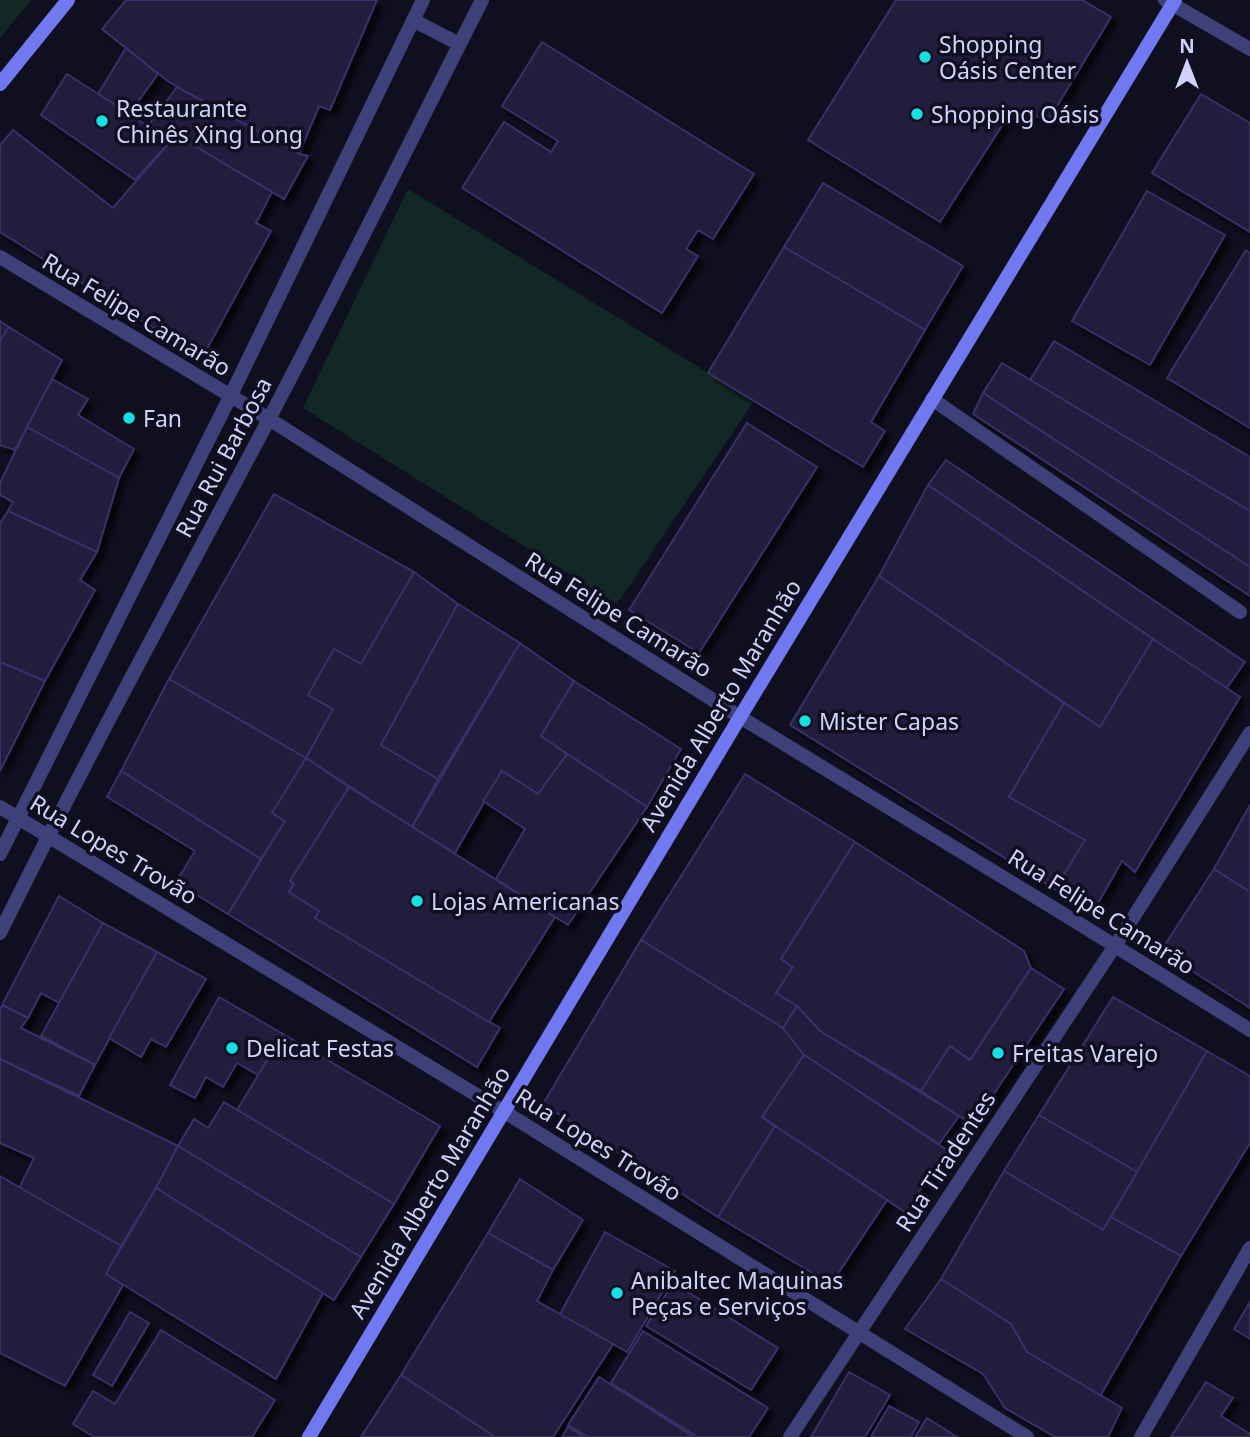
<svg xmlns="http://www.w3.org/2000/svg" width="1250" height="1437" viewBox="0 0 1250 1437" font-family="'Noto Sans',sans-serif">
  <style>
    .green { fill: #122825 }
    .building { fill: #201d3e; stroke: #373168; stroke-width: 2; filter: url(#shadow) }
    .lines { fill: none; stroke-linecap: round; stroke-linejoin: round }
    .lane { stroke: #3e4179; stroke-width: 14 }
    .street { stroke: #3e4179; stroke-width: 14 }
    .secondary { stroke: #7179f1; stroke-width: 14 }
    .poi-dot { fill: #16dfe1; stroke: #100f1f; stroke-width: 2.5 }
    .labels { text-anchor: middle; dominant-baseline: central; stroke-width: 7; stroke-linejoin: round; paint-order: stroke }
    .poi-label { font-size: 23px; fill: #d2d1fa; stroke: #100f1f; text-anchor: start }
    .street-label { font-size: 23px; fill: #d2d1fa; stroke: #100f1f }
  </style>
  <defs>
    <filter id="shadow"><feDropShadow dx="6" dy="6" stdDeviation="2" flood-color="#0009"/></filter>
  </defs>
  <rect width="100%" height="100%" fill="#100f1f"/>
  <!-- green -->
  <g class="green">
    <path d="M0,0H31L0,38Z"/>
    <path d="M408,189L754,401L617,604L303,408Z"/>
  </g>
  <!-- building -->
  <g class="building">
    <path d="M126,0H377L330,110L319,106L299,154L169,82L102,29Z"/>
    <path d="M896,0H1082L1111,17L1048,121L1014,107L940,222L808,140Z"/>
    <path d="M542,42L754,174L713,239L698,230L686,249L698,256L662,313L462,188L504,122L551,152L558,141L502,106Z"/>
    <path d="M126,48L158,74L129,114L98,94Z"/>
    <path d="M67,74L148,126L177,87L299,154L308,156L284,199L176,135L135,180L41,115Z"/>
    <path d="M1201,94L1250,123V232L1152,173Z"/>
    <path d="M13,130L113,208L176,135L272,192L256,223L271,231L202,358L0,232V145Z"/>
    <path d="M823,183L963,266L925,330L784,247Z"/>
    <path d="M1147,191L1225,235L1150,365L1072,321Z"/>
    <path d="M784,247L925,330L871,422L885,431L863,467L708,373Z"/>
    <path d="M1246,250L1250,253V428L1167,378Z"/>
    <path d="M0,321L9,327L0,341Z"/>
    <path d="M9,327L62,360L15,450L0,445V341Z"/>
    <path d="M1054,341L1250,457V511L1030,380Z"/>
    <path d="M1002,363L1250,511V567L983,393Z"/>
    <path d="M52,379L88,399L78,415L134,449L119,478L27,427Z"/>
    <path d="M983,393L1250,567V596L973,414Z"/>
    <path d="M747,423L817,467L699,653L629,610Z"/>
    <path d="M27,427L119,478L97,552L8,511L13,502L0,495V483Z"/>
    <path d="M946,460L1245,662L1226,689L928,485Z"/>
    <path d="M928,485L1153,639L1100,727L879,576Z"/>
    <path d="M274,494L414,572L361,664L334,649L308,695L333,709L306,758L169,679Z"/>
    <path d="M8,511L97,552L80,580L95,590L45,681L0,662V523Z"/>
    <path d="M414,572L458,604L381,745L438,779L412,827L306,758L333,709L308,695L334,649L361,664Z"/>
    <path d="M879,576L1064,703L1009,797L1085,840L1055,889L790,725Z"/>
    <path d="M458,604L520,643L438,779L381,745Z"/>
    <path d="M1153,639L1240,697L1135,872L1122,861L1093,912L1055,889L1085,840L1009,797L1064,703L1100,727Z"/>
    <path d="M520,643L574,681L541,736L567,754L538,794L502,771L455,853L412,827Z"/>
    <path d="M0,662L45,681L0,771Z"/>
    <path d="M169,679L306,758L272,813L285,821L261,859L121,771Z"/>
    <path d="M574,681L681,749L647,807L541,736Z"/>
    <path d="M567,754L647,807L568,925L496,879L525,829L483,801L502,771L538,794Z"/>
    <path d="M306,758L349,787L290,881L294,884L289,892L319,911L315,918L500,1028L477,1067L228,914L285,821L272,813Z"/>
    <path d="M121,771L261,859L228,914L176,882L195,851L107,797Z"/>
    <path d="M745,774L855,842L781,959L793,967L776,993L797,1006L783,1028L641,940Z"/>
    <path d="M349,787L555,917L489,1022L315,918L319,911L289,892L294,884L290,881Z"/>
    <path d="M1250,805V892L1214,869Z"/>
    <path d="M855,842L1024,951L1031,968L970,1060L950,1046L921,1091L820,1031L797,1006L776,993L793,967L781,959Z"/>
    <path d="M1214,869L1250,892V1008L1161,951Z"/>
    <path d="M59,896L103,923L59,1003L41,993L28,1018L2,1005Z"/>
    <path d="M103,923L157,952L95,1065L41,1036Z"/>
    <path d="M641,940L783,1028L804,1055L762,1117L775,1126L718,1217L543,1104Z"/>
    <path d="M157,952L206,979L166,1047L151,1039L141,1057L109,1038Z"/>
    <path d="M1031,968L1064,989L973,1125L921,1091L950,1046L970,1060Z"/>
    <path d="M219,997L283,1034L258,1075L237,1063L223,1087L206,1077L195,1098L170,1085Z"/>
    <path d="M1113,997L1207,1051L1137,1172L1039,1115Z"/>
    <path d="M2,1005L28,1018L21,1028L95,1065L79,1096L0,1059V1009Z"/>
    <path d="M797,1006L820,1031L959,1116L939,1144L804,1055L783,1028Z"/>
    <path d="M283,1034L440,1126L394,1204L237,1110Z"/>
    <path d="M1207,1051L1250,1076V1143L1181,1256L1111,1217Z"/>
    <path d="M804,1055L947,1150L905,1212L762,1117Z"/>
    <path d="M0,1059L178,1146L156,1188L121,1246L19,1188L34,1158L0,1143Z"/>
    <path d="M224,1102L394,1204L361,1257L178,1146L194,1119L208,1128Z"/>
    <path d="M1039,1115L1137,1172L1103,1230L1004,1171Z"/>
    <path d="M775,1126L887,1200L831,1284L718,1217Z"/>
    <path d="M178,1146L361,1257L334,1300L156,1188Z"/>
    <path d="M1004,1171L1103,1230L1111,1217L1181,1256L1100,1396L1027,1352L1011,1324L941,1279Z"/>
    <path d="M0,1176L121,1246L106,1274L123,1285L65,1386L0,1353Z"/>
    <path d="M520,1179L583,1220L553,1270L488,1233Z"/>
    <path d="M156,1188L323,1293L276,1379L106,1274Z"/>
    <path d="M605,1232L675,1271L627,1352L560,1314Z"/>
    <path d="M488,1233L553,1270L537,1301L613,1344L553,1437H495L401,1375Z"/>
    <path d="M941,1279L1011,1324L1027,1352L1122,1408L1108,1437H1055L1005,1408L983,1374L905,1329Z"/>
    <path d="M673,1283L778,1348L751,1390L646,1326Z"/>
    <path d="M1250,1302V1339L1234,1329Z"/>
    <path d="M130,1312L149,1323L112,1386L93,1375Z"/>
    <path d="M161,1330L275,1400L252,1437H94L73,1424L93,1391L115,1404Z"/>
    <path d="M643,1331L768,1408L749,1437H698L611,1383Z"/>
    <path d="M849,1372L890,1395L865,1437H811Z"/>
    <path d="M401,1375L495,1437H361Z"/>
    <path d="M599,1377L694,1437H588L568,1425Z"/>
    <path d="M1206,1382L1233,1398L1221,1416L1250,1434V1437H1171Z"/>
    <path d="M889,1406L919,1422L911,1437H871Z"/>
    <path d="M927,1418L957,1437H915Z"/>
    <path d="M568,1427L584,1437H562Z"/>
  </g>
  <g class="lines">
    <!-- lane -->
    <path class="lane" d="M932,399L1240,612"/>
    <!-- street -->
    <g class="street">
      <path d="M1165,0L1250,49"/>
      <path d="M413,20L459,44"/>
      <path d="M0,257L269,419L740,717L1083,926L1250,1030"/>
      <path d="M0,807L503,1111L1027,1437"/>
      <path d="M0,854L230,397L423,0"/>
      <path d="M0,933C85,760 178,591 268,421C341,282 411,140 482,0"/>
      <path d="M790,1437L1124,932L1250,733"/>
      <path d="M1141,1437L1250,1248"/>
    </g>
    <!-- secondary -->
    <g class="secondary">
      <path d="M0,84L68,0"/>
      <path d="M309,1437L740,717L1175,0"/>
    </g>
  </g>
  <!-- markers -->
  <g class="poi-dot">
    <circle cx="925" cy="57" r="7"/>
    <circle cx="917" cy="114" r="7"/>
    <circle cx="102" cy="121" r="7"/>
    <circle cx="129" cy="418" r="7"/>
    <circle cx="805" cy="721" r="7"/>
    <circle cx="417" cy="901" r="7"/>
    <circle cx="232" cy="1048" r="7"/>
    <circle cx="998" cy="1053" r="7"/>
    <circle cx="617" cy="1293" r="7"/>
  </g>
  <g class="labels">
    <!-- poi labels -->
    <g class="poi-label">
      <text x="939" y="44">Shopping<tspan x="939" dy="26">Oásis Center</tspan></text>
      <text x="116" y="108">Restaurante<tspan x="116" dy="26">Chinês Xing Long</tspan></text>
      <text x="931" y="114">Shopping Oásis</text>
      <text x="143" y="418">Fan</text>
      <text x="819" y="721">Mister Capas</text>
      <text x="431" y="901">Lojas Americanas</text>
      <text x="246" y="1048">Delicat Festas</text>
      <text x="1012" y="1053">Freitas Varejo</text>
      <text x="631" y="1280">Anibaltec Maquinas<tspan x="631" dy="26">Peças e Serviços</tspan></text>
    </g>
    <!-- street labels -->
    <g class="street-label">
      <text transform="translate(137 314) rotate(31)">Rua Felipe Camarão</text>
      <text transform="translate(223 457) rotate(-62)">Rua Rui Barbosa</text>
      <text transform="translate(619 614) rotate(32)">Rua Felipe Camarão</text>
      <text transform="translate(720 705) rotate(-59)">Avenida Alberto Maranhão</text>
      <text transform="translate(114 849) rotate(31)">Rua Lopes Trovão</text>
      <text transform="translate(1102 911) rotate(32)">Rua Felipe Camarão</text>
      <text transform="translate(599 1144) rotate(32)">Rua Lopes Trovão</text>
      <text transform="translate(945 1161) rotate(-57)">Rua Tiradentes</text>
      <text transform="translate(429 1192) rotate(-59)">Avenida Alberto Maranhão</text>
    </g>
  </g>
  <!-- north arrow -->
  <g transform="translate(1187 63)" stroke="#100f1f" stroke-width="5" paint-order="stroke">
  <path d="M0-5L12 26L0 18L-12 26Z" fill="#d2d1fa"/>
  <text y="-10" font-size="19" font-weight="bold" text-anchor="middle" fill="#d2d1fa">N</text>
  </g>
</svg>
